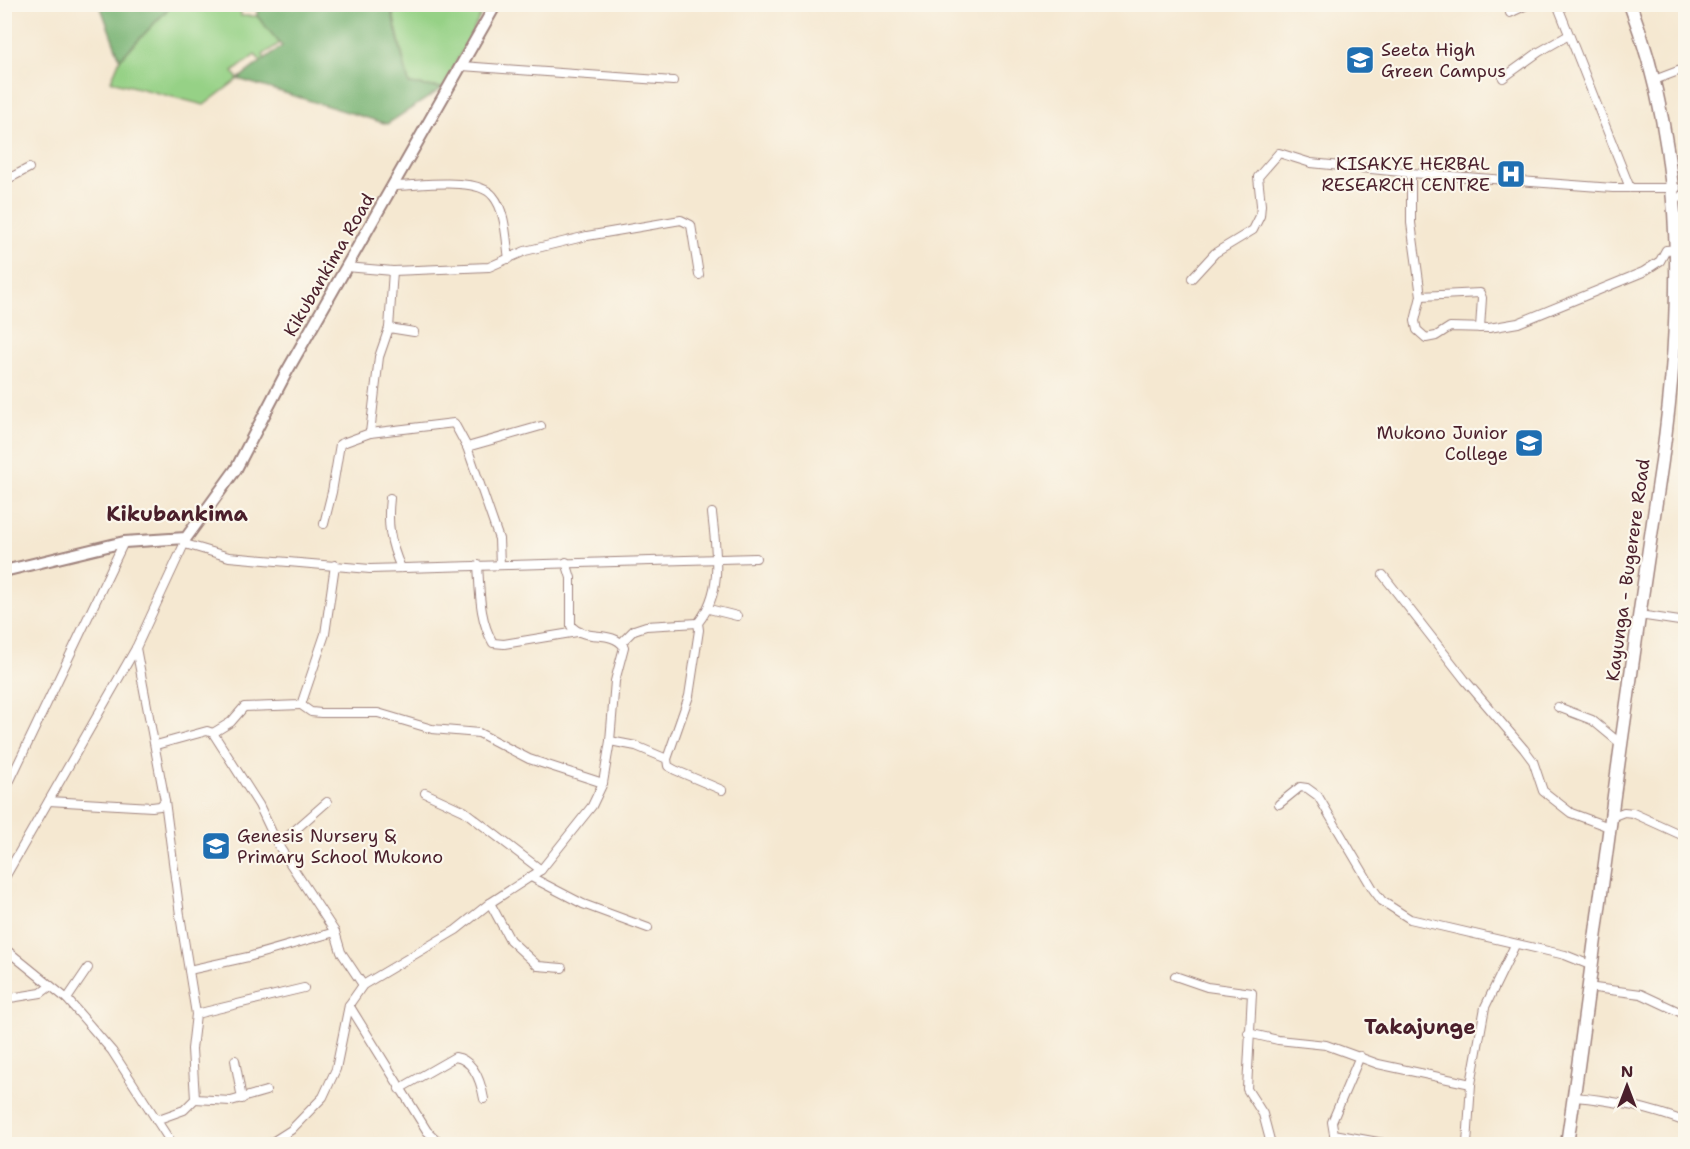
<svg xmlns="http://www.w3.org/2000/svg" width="1690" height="1149" viewBox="0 0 1690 1149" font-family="'Shantell Sans',sans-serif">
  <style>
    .green { fill: #96d186; stroke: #707858; stroke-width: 1.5 }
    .forest { fill: #78b373; stroke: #61694f; stroke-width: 1.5 }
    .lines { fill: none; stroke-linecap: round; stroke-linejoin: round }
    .street-casing { stroke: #a0847e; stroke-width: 10 }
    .secondary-casing { stroke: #a0847e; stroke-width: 14 }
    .primary-casing { stroke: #a0847e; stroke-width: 15 }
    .street { stroke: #fff; stroke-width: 8 }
    .secondary { stroke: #fff; stroke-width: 10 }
    .primary { stroke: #fff; stroke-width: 12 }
    .labels { text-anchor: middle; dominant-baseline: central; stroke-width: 4.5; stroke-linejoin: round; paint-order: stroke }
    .poi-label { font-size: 18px; fill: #4a1f2b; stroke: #fbf7ec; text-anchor: start }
    .street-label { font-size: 18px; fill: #4a1f2b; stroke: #fbf7ec }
    .quarter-label { font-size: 21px; font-weight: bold; fill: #4a1f2b; stroke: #fbf7ec }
  </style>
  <rect width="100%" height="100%" fill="#fbf7ec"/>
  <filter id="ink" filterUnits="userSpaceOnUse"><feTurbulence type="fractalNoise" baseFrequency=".0167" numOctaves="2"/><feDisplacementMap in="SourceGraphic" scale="12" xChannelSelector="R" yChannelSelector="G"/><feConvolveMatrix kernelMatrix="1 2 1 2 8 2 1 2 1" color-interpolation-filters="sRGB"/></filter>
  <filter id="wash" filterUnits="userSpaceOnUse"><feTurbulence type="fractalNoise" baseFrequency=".008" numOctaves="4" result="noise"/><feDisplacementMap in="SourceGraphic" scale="24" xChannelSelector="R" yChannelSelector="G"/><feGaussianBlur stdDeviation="1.35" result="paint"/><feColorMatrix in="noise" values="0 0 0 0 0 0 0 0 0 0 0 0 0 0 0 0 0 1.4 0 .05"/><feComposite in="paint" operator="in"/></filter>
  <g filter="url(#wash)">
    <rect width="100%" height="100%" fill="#f5e8d1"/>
    <!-- green -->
    <g class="green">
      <path d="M172,5H240L241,16H257L280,43L263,55L265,59L261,61L255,55L233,72L238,79L204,105L111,81L120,59Z"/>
      <path d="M391,5H486L443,88L409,84Z"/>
    </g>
    <!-- forest -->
    <g class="forest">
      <path d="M390,4L409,84L443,88L387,124L238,79L282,46L257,16V5Z"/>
      <path d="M100,5H172L120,59Z"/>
    </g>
  </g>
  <g filter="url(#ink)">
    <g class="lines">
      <!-- street casing -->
      <g class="street-casing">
        <g id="street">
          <path d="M1557,4L1630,188"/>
          <path d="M1510,13L1529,4"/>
          <path d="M462,66L673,81"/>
          <path d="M1503,78L1539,52L1569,35"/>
          <path d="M1657,79L1686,68"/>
          <path d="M1411,173V223L1421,296L1415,321L1417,330L1426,338L1436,336L1450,327L1489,328L1518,323L1643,272L1660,261L1666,250L1679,249"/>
          <path d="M4,181L29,168"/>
          <path d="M393,186C417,186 478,176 493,196C506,211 506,240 509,259"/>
          <path d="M1679,198L1686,193"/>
          <path d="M346,267L393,271L489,267L525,251L587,236L681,220L691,225L699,275"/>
          <path d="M1192,278L1215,253L1253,230L1260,216L1261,205L1258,177L1279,153L1311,163L1411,173L1613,188H1676"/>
          <path d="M1421,296L1480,293L1482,298L1480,328"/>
          <path d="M389,328L414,332"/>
          <path d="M370,433L379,357L389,328L393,271"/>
          <path d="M467,447L541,426"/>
          <path d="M390,498C387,524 390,543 401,568"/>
          <path d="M324,524L332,492L340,444L370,433L454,423L467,447L499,539L500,565"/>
          <path d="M185,544L229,557L370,569L756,558"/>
          <path d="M478,565C480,592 479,619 493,643L504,644L577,632"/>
          <path d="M1383,575L1465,680L1524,749L1533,761L1543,791L1571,813L1609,827"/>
          <path d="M709,609L737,616"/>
          <path d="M1639,615L1686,622"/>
          <path d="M621,643L634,630L646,626L698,623"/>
          <path d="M301,705L311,712L321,713H378L432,729L479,733L529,759L603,783"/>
          <path d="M1558,707L1592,720L1621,744"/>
          <path d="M213,733L231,722L244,707L301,705L325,634L335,565"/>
          <path d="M610,741L636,746L667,759L668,766L675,770L722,790"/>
          <path d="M156,745L207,731L213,733L259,805L278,845L335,932L341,952L363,985"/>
          <path d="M667,759L689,696L699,630L698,623C724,590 716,552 712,513"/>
          <path d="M4,793L124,542"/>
          <path d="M425,793L464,811L541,870"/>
          <path d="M49,801L152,807L160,806L165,801L136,648"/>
          <path d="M1279,804L1300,787L1307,788L1318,796L1373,889L1382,901L1410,919L1565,955L1590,965"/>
          <path d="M1611,817L1624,812L1633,813L1686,837"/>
          <path d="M278,845L327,802"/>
          <path d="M531,877L583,904L648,928"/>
          <path d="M4,879L136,648L186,540"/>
          <path d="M490,903L510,940L538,966L562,968"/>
          <path d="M4,948L67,999L112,1051L172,1144"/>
          <path d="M189,970L248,957L335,932"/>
          <path d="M1175,976L1207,987L1252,993L1247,1089L1263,1114L1271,1144"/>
          <path d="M1587,987L1641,994L1686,1015"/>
          <path d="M4,999L41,993L49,987"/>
          <path d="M67,999L88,968"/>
          <path d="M349,1005L427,1131L441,1144"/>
          <path d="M196,1014L304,988"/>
          <path d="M1248,1033L1278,1040L1326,1045L1378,1064L1471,1084"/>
          <path d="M4,1034V1053"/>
          <path d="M1360,1056L1332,1122L1334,1134L1389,1144"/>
          <path d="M235,1060L242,1099"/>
          <path d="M399,1089L455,1057C474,1060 481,1082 484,1099"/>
          <path d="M1574,1097C1613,1100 1649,1108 1686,1122"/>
          <path d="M195,1099L231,1101L266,1091"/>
          <path d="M156,1120L184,1110L195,1099L192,1049L196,1014L180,915L165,801"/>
          <path d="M269,1144L291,1130L323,1097L336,1069L349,1005L363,985L456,930L490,903L541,870L592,806L603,783L610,741L615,681L624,647C612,629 586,642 571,626V578L566,562"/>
          <path d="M1467,1144L1471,1084L1485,1007L1515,945"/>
        </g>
      </g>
      <!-- secondary casing -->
      <g class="secondary-casing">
        <path id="secondary" d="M4,571L124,542L186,538L236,469L286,373L496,4"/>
      </g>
      <!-- primary casing -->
      <g class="primary-casing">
        <path id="primary" d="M1567,1144C1589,995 1606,845 1628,696C1637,629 1647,562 1657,495C1683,328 1690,164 1630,4"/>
      </g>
      <!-- street -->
      <use href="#street" class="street"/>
      <!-- secondary -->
      <use href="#secondary" class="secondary"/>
      <!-- primary -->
      <use href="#primary" class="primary"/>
    </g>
  </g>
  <!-- icons -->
  <defs>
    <g id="school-square" transform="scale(1.5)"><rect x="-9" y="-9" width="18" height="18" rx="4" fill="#1f6fb2" stroke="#fbf7ec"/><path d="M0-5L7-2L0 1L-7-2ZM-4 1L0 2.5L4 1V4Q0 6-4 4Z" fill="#fff"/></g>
    <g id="hospital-square" transform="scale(1.5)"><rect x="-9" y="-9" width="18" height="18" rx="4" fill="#1f6fb2" stroke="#fbf7ec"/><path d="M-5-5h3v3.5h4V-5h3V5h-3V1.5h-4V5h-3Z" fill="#fff"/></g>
  </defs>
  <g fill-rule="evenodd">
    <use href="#school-square" x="1360" y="60"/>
    <use href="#hospital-square" x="1511" y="174"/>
    <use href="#school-square" x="1529" y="443"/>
    <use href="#school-square" x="216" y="846"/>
  </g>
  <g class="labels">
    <!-- poi labels -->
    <g class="poi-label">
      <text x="1381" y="50">Seeta High<tspan x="1381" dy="21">Green Campus</tspan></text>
      <text x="1490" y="164" text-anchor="end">KISAKYE HERBAL<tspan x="1490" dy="21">RESEARCH CENTRE</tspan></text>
      <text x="1508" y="433" text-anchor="end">Mukono Junior<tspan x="1508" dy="21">College</tspan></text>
      <text x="237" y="836">Genesis Nursery &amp;<tspan x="237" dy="21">Primary School Mukono</tspan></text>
    </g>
    <!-- street labels -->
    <g class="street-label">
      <text transform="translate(329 265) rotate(-60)">Kikubankima Road</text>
      <text transform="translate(1628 570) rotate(-82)">Kayunga - Bugerere Road</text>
    </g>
    <!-- quarter labels -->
    <g class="quarter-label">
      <text x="177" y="514">Kikubankima</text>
      <text x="1420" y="1027">Takajunge</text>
    </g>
  </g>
  <!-- margin -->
  <rect width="1690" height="1149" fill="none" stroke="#fbf7ec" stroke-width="24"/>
  <!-- north arrow -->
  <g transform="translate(1627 1086)" stroke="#fbf7ec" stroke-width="4.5" paint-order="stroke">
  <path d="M0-4.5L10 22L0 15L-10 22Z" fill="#4a1f2b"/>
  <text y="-9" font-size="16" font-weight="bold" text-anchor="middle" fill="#4a1f2b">N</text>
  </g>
</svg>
